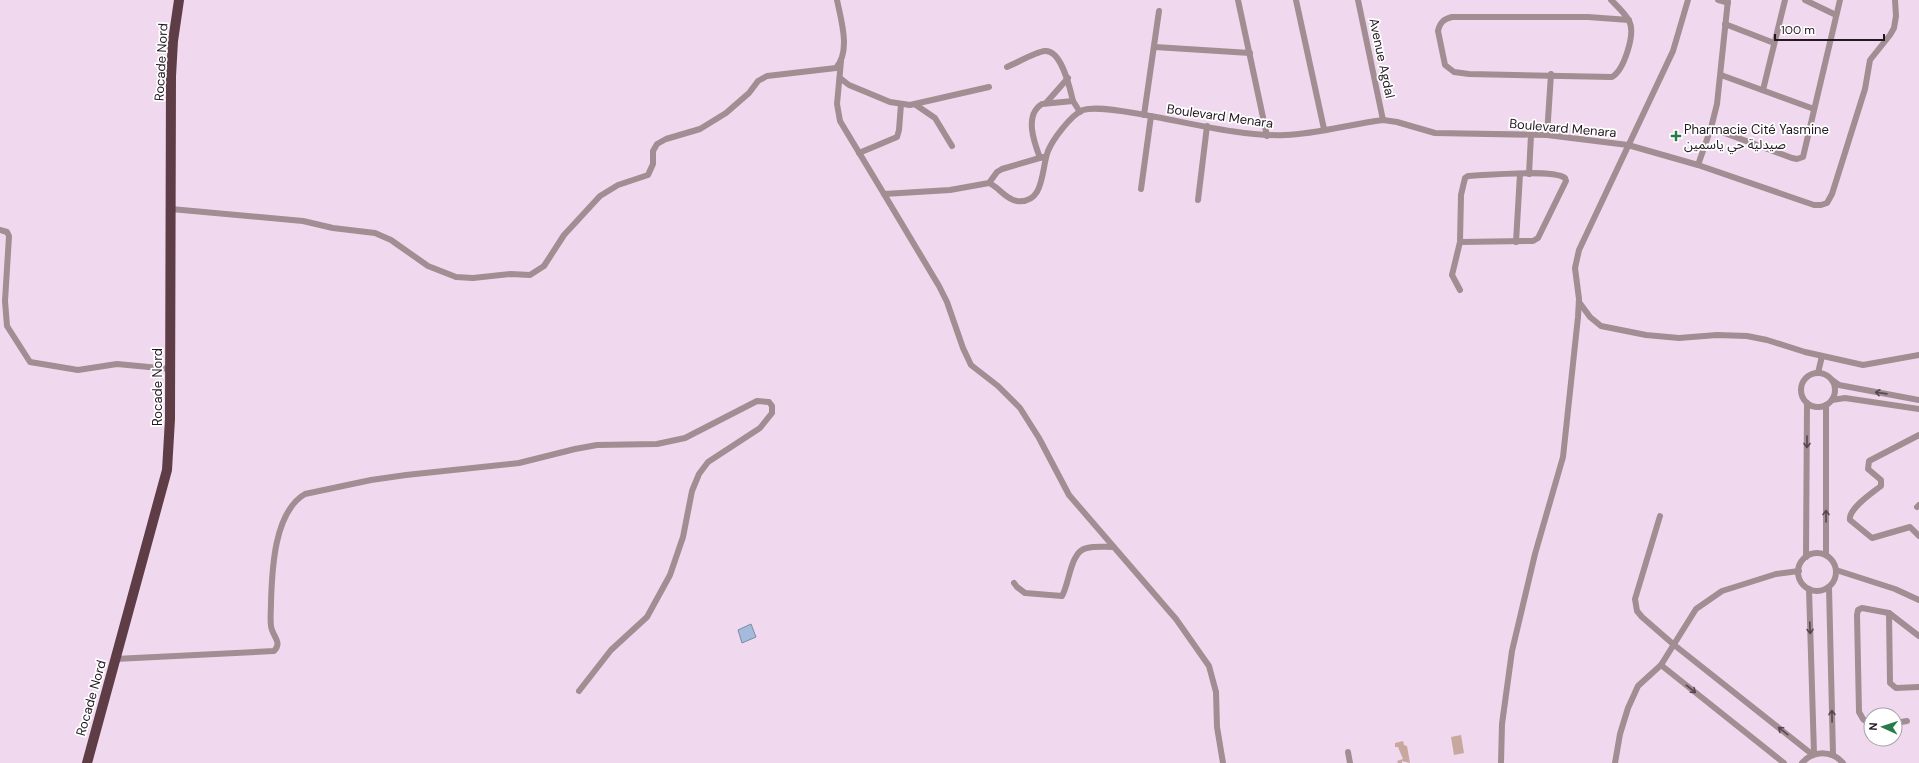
<svg xmlns="http://www.w3.org/2000/svg" width="1919" height="763" viewBox="0 0 1919 763" font-family="'DM Sans','Noto Sans Arabic',sans-serif">
  <style>
    .green { fill: #c7a79e }
    .water { fill: #a4bbdc; stroke: #7d8aa4 }
    .lines { fill: none; stroke-linecap: round; stroke-linejoin: round }
    .minor { stroke: #a18d92; stroke-width: 6 }
    .trunk { stroke: #5f3d46; stroke-width: 10 }
    .oneway { stroke: #54474e }
    .poi-dot { fill: #2a7b4c; stroke: #fff; stroke-width: 1.5 }
    .labels { text-anchor: middle; dominant-baseline: central; stroke-width: 3.5; stroke-linejoin: round; paint-order: stroke }
    .street-label { font-size: 13px; fill: #211820; stroke: #fff }
    .poi-label { font-size: 13px; fill: #211820; stroke: #fff; text-anchor: start }
  </style>
  <rect width="100%" height="100%" fill="#f0d9ef"/>
  <!-- green -->
  <g class="green">
    <path d="M1461,735L1464,753L1454,755L1451,737Z"/>
    <path d="M1403,741L1404,745L1407,746L1410,763L1402,761V763H1398L1397,761L1403,759L1398,747H1395V743Z"/>
  </g>
  <!-- water -->
  <path class="water" d="M751,624L756,637L742,643L738,630Z"/>
  <g class="lines">
    <!-- minor -->
    <g class="minor">
      <path d="M1238,0L1267,136"/>
      <path d="M1296,0L1324,129"/>
      <path d="M1358,0L1383,120"/>
      <path d="M1611,0C1617,6 1625,13 1629,21C1636,33 1624,70 1612,77L1469,74L1454,72L1445,65L1438,31C1440,22 1444,19 1452,17H1588L1629,20"/>
      <path d="M1718,0L1728,3"/>
      <path d="M1805,0L1836,15"/>
      <path d="M1725,24L1774,43"/>
      <path d="M1155,47L1250,53"/>
      <path d="M841,61L837,104L840,121L884,194"/>
      <path d="M1007,67C1017,63 1035,52 1045,51C1062,50 1070,89 1073,101"/>
      <path d="M1721,75L1814,109"/>
      <path d="M840,78L849,85L866,92L890,102L910,105L989,87"/>
      <path d="M1763,90L1785,0"/>
      <path d="M1046,103L1068,78"/>
      <path d="M916,105L935,118L952,146"/>
      <path d="M1144,115L1159,11"/>
      <path d="M1711,128L1792,158L1797,159L1803,157L1840,0"/>
      <path d="M1547,135L1551,74"/>
      <path d="M859,153L897,137L899,130L901,104"/>
      <path d="M1040,158C1034,142 1024,115 1042,104L1073,101L1080,112"/>
      <path d="M1698,165L1711,128L1717,104L1728,0"/>
      <path d="M1529,174L1531,135"/>
      <path d="M989,183L997,172L1002,169L1043,157"/>
      <path d="M1141,189L1151,116"/>
      <path d="M1198,200L1207,126"/>
      <path d="M171,209L303,221L333,228L375,233L391,240L428,266L456,277L473,278L511,274L530,275L544,266L564,235L600,196L618,185L648,175L653,164V151L657,144L666,139L700,129L726,113L749,93L758,81L767,76L836,68C851,51 841,20 837,0"/>
      <path d="M0,230L7,232L9,236L5,301L7,326L30,362L78,370L117,364L170,369"/>
      <path d="M1460,242L1533,241L1538,238L1566,181L1565,178C1553,169 1487,175 1468,176L1465,178L1461,195L1460,242L1452,275L1460,290"/>
      <path d="M1516,242L1520,174"/>
      <path d="M1579,302L1590,317L1601,326L1646,335L1679,338L1717,335L1747,336L1767,340L1805,352L1863,365L1919,355"/>
      <path d="M1818,373L1822,356"/>
      <circle cx="1818" cy="390" r="17"/>
      <path d="M1832,380L1839,385L1919,400"/>
      <path d="M1832,400L1845,398L1919,409"/>
      <path d="M1826,405V555"/>
      <path d="M1919,435L1869,461L1868,469L1881,480V486C1872,493 1848,509 1850,520L1872,538L1910,527L1919,536"/>
      <path d="M1917,507L1919,505"/>
      <path d="M1660,516L1635,599L1637,611L1642,617L1673,644L1813,755"/>
      <circle cx="1817" cy="572" r="19"/>
      <path d="M1806,557L1807,403"/>
      <path d="M1836,570L1895,589L1919,600"/>
      <path d="M1014,583L1017,587L1025,593L1062,596C1070,582 1070,551 1087,548C1095,546 1104,547 1113,547"/>
      <path d="M1829,587L1833,755"/>
      <path d="M1809,589L1814,754"/>
      <path d="M1889,613L1890,683L1896,688L1919,687"/>
      <path d="M115,659L274,651C283,642 272,636 271,626C270,618 271,610 271,602C272,570 274,512 305,494L371,480L406,475L519,463L575,449L597,445L657,444L685,438L757,401L769,402L772,406V413L760,428L708,462L699,474L692,491L683,537L670,575L647,617L611,650L579,691"/>
      <path d="M1661,665L1784,763"/>
      <path d="M1895,723L1907,721"/>
      <path d="M1871,725L1863,719L1859,712L1857,615L1858,610L1862,608L1889,613L1919,636"/>
      <path d="M1348,752L1350,763"/>
      <path d="M1223,763L1217,727L1216,692L1209,666L1176,619L1069,495L1039,438L1020,408L998,386L971,365L963,348L947,302L939,286L884,194L950,190L989,183C999,187 1005,199 1017,201C1045,204 1041,169 1048,151C1053,139 1071,115 1083,110C1099,105 1139,114 1156,117C1194,124 1246,137 1285,135C1318,134 1350,124 1383,120L1397,122L1435,133L1547,135L1628,145L1698,165L1814,205H1821L1827,203L1832,194L1865,89L1870,60L1890,35L1894,28L1896,16L1895,0"/>
      <path d="M1501,763L1502,724L1512,651L1535,554L1563,457L1578,317L1579,299L1575,268L1579,250L1673,51L1688,0"/>
      <path d="M1615,763L1620,734L1628,708L1638,686L1661,665L1696,609L1722,591L1776,574L1799,571"/>
      <path d="M1802,763C1813,750 1832,750 1843,763"/>
    </g>
    <!-- trunk -->
    <path class="trunk" d="M87,763L167,470L170,419L171,76L173,41L179,0"/>
  </g>
  <!-- one-way arrows -->
  <defs><path id="oneway-shaft" d="M-6 0H5M1.5-3L5.5 0L1.5 3" fill="none" stroke-width="1.6" stroke-linecap="round" stroke-linejoin="round"/></defs>
  <g class="oneway">
    <use href="#oneway-shaft" transform="translate(1881 393) rotate(-172)"/>
    <use href="#oneway-shaft" transform="translate(1807 442) rotate(90)"/>
    <use href="#oneway-shaft" transform="translate(1826 516) rotate(-90)"/>
    <use href="#oneway-shaft" transform="translate(1810 628) rotate(88)"/>
    <use href="#oneway-shaft" transform="translate(1691 689) rotate(39)"/>
    <use href="#oneway-shaft" transform="translate(1832 716) rotate(-91)"/>
    <use href="#oneway-shaft" transform="translate(1783 731) rotate(-142)"/>
  </g>
  <!-- markers -->
  <path class="poi-dot" d="M1674 130h4v4h4v4h-4v4h-4v-4h-4v-4h4z"/>
  <g class="labels">
    <!-- street labels -->
    <g class="street-label">
      <text transform="translate(1382 58) rotate(78)">Avenue Agdal</text>
      <text transform="translate(161 62) rotate(-87)">Rocade Nord</text>
      <text transform="translate(1220 116) rotate(8)">Boulevard Menara</text>
      <text transform="translate(1563 128) rotate(5)">Boulevard Menara</text>
      <text transform="translate(157 387) rotate(-90)">Rocade Nord</text>
      <text transform="translate(91 698) rotate(-74)">Rocade Nord</text>
    </g>
    <!-- poi labels -->
    <g class="poi-label">
      <text x="1684" y="129">Pharmacie Cité Yasmine<tspan x="1684" dy="15">صيدلية حي ياسمين</tspan></text>
    </g>
  </g>
  <!-- north arrow -->
  <g transform="translate(1883 727) rotate(273)"><circle r="19" fill="#ffffff" stroke="#a6a3a6"/>
  <path d="M0-3L7 15L0 10L-7 15Z" fill="#2a7b4c"/>
  <text y="-6" font-size="11" font-weight="bold" text-anchor="middle" fill="#211820">N</text>
  </g>
  <!-- scale -->
  <path d="M1775 34v6h109v-6" fill="none" stroke="#211820" stroke-width="2"/>
  <text x="1781" y="34" font-size="12" fill="#211820" stroke="#ffffff" stroke-width="3" paint-order="stroke">100 m</text>
</svg>
